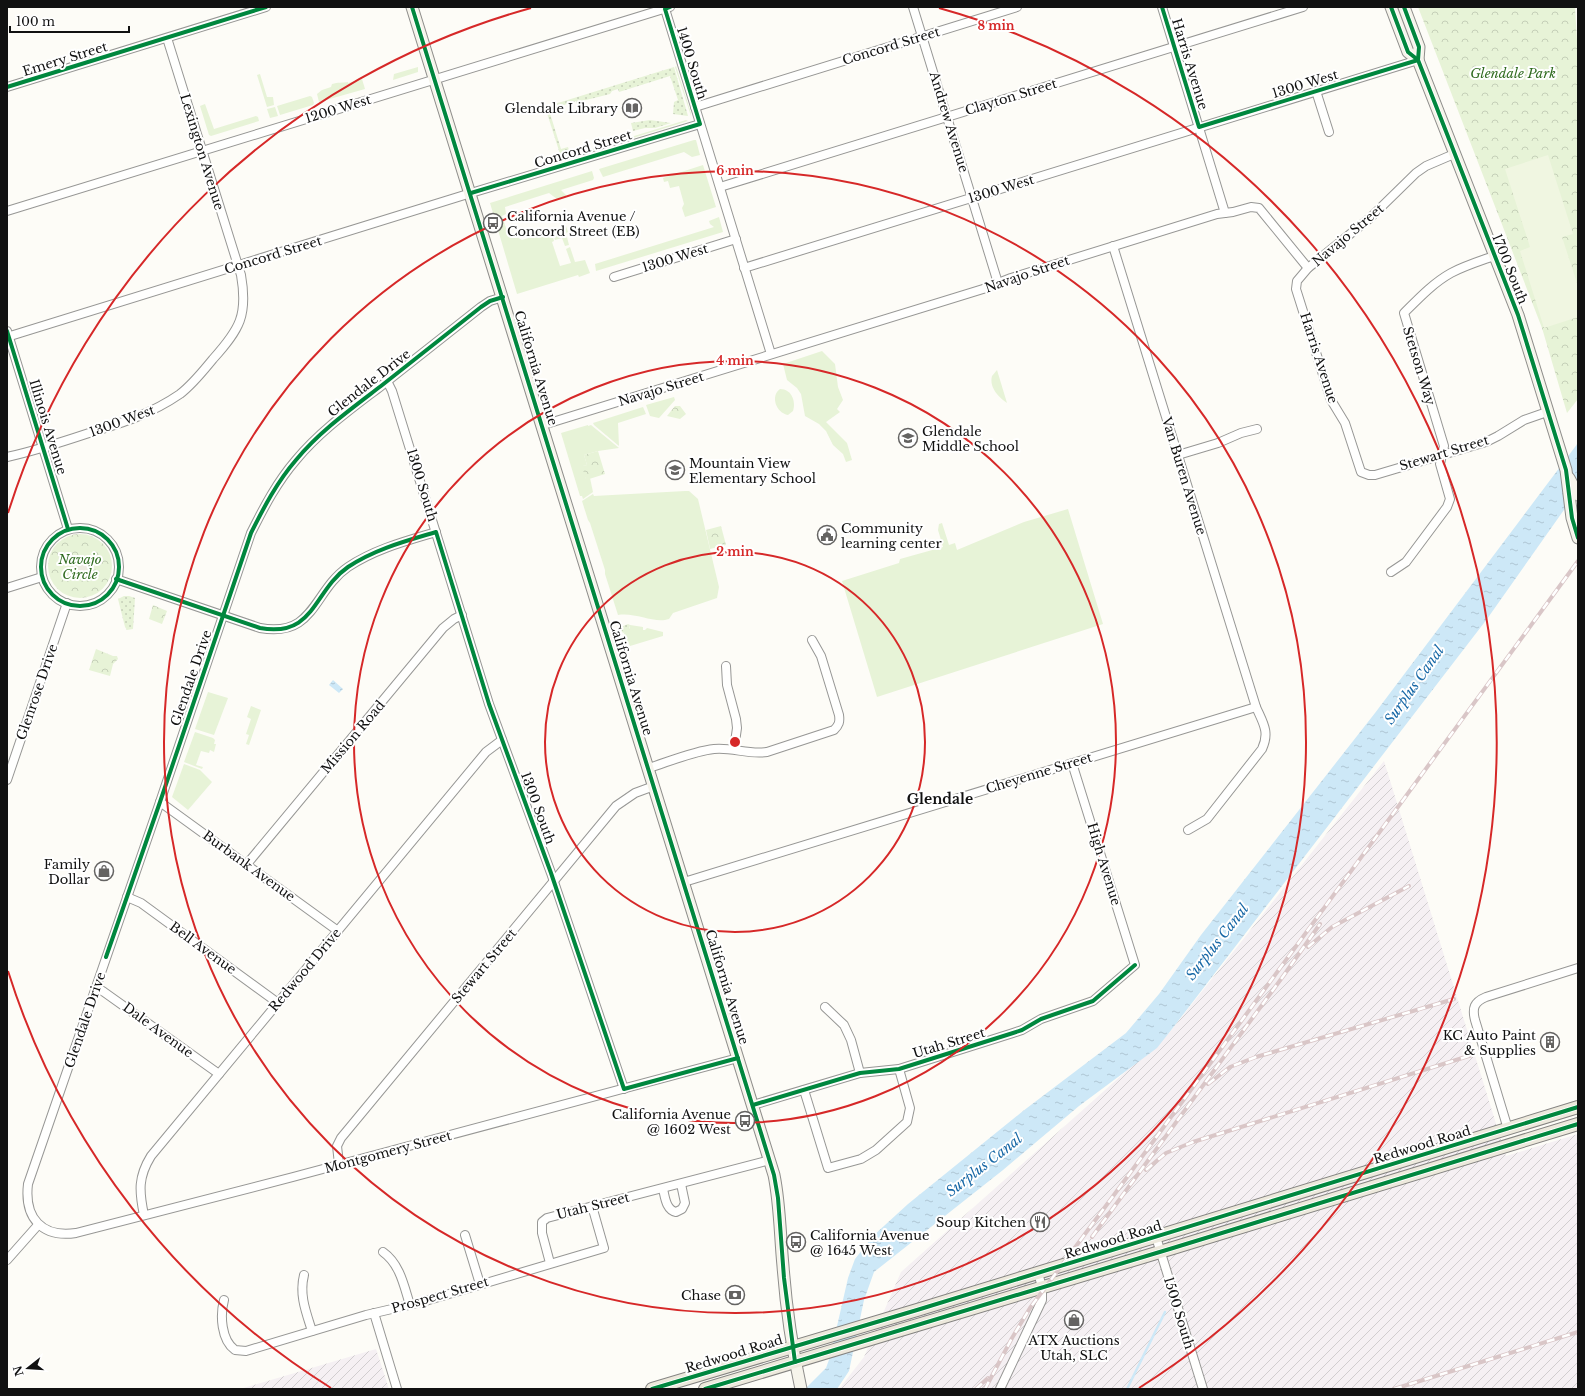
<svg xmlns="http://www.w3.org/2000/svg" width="1585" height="1396" viewBox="0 0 1585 1396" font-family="'Libre Baskerville',serif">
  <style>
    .industrial { fill: url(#industrial-furrows) }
    .grass { fill: #e7f3d7 }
    .park { fill: url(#park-crowns) }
    .garden { fill: url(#garden-dots) }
    .pitch { fill: #f0f6e1 }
    .plaza { fill: #edebe2 }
    .water { fill: url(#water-ripples) }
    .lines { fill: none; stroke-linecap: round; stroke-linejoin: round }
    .stream { stroke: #cde8f7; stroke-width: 2.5 }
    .street-casing { stroke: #979795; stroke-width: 10 }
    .secondary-casing { stroke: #8e8d8b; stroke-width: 13 }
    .primary-casing { stroke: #858482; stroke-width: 14 }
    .street { stroke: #fffffe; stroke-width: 8 }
    .secondary { stroke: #f6f4eb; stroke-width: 11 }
    .primary { stroke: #ede9dc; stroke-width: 12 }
    .rail-casing { stroke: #d9c6c7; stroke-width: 4 }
    .rail { stroke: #fff; stroke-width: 2.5; stroke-dasharray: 8; stroke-linecap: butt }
    .cycleway-casing { stroke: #fff; stroke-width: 6 }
    .cycleway { stroke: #00873e; stroke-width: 4 }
    .ring { fill: none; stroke: #d62828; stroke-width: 2 }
    .labels { text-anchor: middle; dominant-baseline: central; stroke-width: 4; stroke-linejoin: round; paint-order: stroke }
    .street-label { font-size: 13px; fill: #111; stroke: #fff }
    .park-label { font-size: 13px; font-style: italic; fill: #2f6b1f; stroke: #fff }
    .poi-label { font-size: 13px; fill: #111; stroke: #fff; text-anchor: end }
    .water-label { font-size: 14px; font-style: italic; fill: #1768a6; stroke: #fff }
    .neighbourhood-label { font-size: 14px; font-weight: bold; fill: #111; stroke: #fff }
    .centre { fill: #d62828; stroke: #fff; stroke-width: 2 }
    .ring-label { font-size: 12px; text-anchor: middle; font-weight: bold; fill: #d62828; stroke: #fff; stroke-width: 4; stroke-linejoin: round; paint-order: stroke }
  </style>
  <defs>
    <pattern id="industrial-furrows" width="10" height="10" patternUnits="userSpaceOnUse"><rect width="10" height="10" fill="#f5f0f3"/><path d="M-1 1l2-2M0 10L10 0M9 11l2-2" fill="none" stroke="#d1cdcf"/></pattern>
    <pattern id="park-crowns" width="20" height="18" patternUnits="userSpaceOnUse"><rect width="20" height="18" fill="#e7f3d7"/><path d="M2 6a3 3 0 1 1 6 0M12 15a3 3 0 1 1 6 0" fill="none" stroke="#c5cfb8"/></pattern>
    <pattern id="garden-dots" width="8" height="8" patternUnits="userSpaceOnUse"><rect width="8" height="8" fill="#e7f3d7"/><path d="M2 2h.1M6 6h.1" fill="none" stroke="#c5cfb8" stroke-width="1.8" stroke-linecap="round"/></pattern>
    <pattern id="water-ripples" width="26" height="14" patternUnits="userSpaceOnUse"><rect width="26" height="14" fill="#cde8f7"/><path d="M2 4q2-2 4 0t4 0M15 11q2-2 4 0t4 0" fill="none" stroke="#afc6d3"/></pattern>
  </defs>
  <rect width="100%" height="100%" fill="#fdfcf7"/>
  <!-- industrial -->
  <g class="industrial">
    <path d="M1384,761L1506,1156L1578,1134V1389H839L864,1357L901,1272L1169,1033Z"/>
    <path d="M376,1349L389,1389H240Z"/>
  </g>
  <!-- grass -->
  <g class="grass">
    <path d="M676,66L691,113V116L675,67Z"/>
    <path d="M418,67V72L393,80L394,74Z"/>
    <path d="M260,74L267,97H273L274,105L267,107L257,75Z"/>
    <path d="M362,79L365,89L319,102L317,94L322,90L331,87L332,84C338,82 342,83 348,82V83Z"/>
    <path d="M310,96L312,97L314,103L313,105L280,115L277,106Z"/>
    <path d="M205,104L214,129L256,116L258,117L259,121L211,136L209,135L200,106Z"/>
    <path d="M275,107L278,116L270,118L267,109Z"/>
    <path d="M686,120L688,121L594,150L592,149Z"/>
    <path d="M694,140H696L700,155L692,157L684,152L603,177L599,169Z"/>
    <path d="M703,165L716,207L685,217L682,208L684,204L679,186L670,188L668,181L664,182L663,178Z"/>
    <path d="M592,171L594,178L593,180L561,190L566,195V196L557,199L549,193L505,207L506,214L502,216L509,237L515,236L522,240L551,231L554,241L552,242L560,266L571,263L566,249L570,247L575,262L585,260L590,273L579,277L578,275L517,294L490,203Z"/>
    <path d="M719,217L723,232L596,271L595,264L714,227L710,224L709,221Z"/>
    <path d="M566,226L568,232L566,233L569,245L565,246L562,238L555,240L552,230Z"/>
    <path d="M822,351L835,364L838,387L843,400L837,409L840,412L826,422L847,443L852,460L846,462L843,454L833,445L826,431L819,424L805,416L801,394L797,388L787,380L783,364Z"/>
    <path d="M997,370L1007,403C998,397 989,387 992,376Z"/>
    <path d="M780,389C792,389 796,402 793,411L788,415C776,413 770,396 780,389Z"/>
    <path d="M674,397L675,400L659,418L650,416L646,405Z"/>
    <path d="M643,407L646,414L618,423L619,446L594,425L593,423Z"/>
    <path d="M588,425V426L591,425L619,448L598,451L584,455L587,465L583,466L586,479L590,478L593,492L583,499L582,496H580L561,433Z"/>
    <path d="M685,491H689L698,499L719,587L717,598L673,613L669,619C654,624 636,612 618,615L605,574V570L590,523L588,520L582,501L593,494L594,496Z"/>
    <path d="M1068,509L1103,624L877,697L842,581L899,563L900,559L943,547L938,530L939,524L942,523L949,545L955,543L957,550L1024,522Z"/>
    <path d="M630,625L643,627V630H645L647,628L663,632V636L630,646L628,642H626L624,633L630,628Z"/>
    <path d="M208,692L228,698L214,735L195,729Z"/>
    <path d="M251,706L261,710L249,745L246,744L249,735L246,734L251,719L247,717Z"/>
    <path d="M195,732L213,738L215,740L214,744H216L214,752L210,750L209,753L201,751L196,765L203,767L202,769L184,762Z"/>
    <path d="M184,764L200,770L212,782L188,810L172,797Z"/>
  </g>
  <!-- park -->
  <g class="park">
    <path d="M1418,7H1575L1578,57V399L1567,413L1542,328Z"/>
    <path d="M675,406H680L686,414L680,419L667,416Z"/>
    <path d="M598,451L605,474L586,480L582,466L587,465L584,455Z"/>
    <path d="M721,526L726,545L710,549L706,530Z"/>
    <circle cx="80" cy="566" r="32"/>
    <path d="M153,605L167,611L162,624L149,619Z"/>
    <path d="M96,649L113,656H117L118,659L113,664L110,676L89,670Z"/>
  </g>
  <!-- garden -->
  <g class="garden">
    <path d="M674,67L688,116L673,114L674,102L678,100L670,76L619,92L618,89L612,91L610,94L582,101L583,103L581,104L582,108L579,110L576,101L549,110L561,149L568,147L570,154L561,157L545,107Z"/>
    <path d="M650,120L671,123L655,128H645L633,131L631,123Z"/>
    <path d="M124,596H129L135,598L133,629L127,630L125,627L118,599Z"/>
    <path d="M628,624L630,625L629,630L624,633L622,632L621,627Z"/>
  </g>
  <!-- pitch -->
  <path class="pitch" d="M1548,155L1573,234L1562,237L1578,286V317L1544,328L1520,251L1530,247L1505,169Z"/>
  <!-- plaza -->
  <circle class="plaza" cx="80" cy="566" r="8"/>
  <!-- water -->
  <g class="water">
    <path d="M1578,443V490L1487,619L1172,1029L1157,1048L1079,1106L1003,1170L874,1272L864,1300L849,1371L837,1389H805L826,1368L830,1357L848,1278L855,1259L873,1236L908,1204L1023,1111L1126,1033L1159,994L1201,935L1375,713Z"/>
    <path d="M333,680L343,689L339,693L329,685Z"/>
  </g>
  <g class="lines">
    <!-- stream -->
    <path class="stream" d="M1127,1389L1165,1312"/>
    <!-- street casing -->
    <g class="street-casing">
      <g id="street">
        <path d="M913,7L998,283"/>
        <path d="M1162,7L1225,213"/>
        <path d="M665,9L771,354"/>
        <path d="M7,87L266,7"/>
        <path d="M1316,91L1329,132"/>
        <path d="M695,107L1017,7"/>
        <path d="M1454,154L1426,166L1416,173L1370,218L1308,268L1297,281L1296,289L1331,400L1345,423L1361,472L1369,475H1375L1486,442L1498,436L1524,420L1547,412"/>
        <path d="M720,187L1303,7"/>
        <path d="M7,211L670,7"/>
        <path d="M1113,246L1256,707C1263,723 1270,732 1262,749L1207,819L1188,830"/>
        <path d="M744,268L1418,60"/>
        <path d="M614,277L736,239"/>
        <path d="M503,297L490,301L481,307C448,333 414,360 381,386C351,409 320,431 296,460C277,482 264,507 251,533L160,802L28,1184C24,1218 42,1238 76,1233L293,1177L738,1058"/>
        <path d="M7,331L68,529"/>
        <path d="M7,337L471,193L700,124"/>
        <path d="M387,381L392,391L489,704L551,873L624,1089"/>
        <path d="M543,425L983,289L1011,278L1217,214L1233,212L1251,207L1259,208L1308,268"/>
        <path d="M1178,455L1218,443L1241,433L1257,429"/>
        <path d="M7,457C35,451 62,442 89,433C122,423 151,414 180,394C193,384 203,371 213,359C240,329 248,315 241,275L167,38"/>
        <circle cx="80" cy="567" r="39"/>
        <path d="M1391,572L1406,562L1447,507L1450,499L1440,464L1444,446L1404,313C1418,299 1433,283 1451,273C1464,266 1480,261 1494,256"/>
        <path d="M116,579L260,628C315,638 313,591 348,567C375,549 406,541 436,532"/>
        <path d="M7,588L42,577"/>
        <path d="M726,666L727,685L736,719L737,728L734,749"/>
        <path d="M649,768C668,762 694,751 714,749C732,747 749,755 767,752L834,730C839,725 840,722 839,715L821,656L812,640"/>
        <path d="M7,780L67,603"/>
        <path d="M160,802L338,931"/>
        <path d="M247,864L443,628L454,619L462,615"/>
        <path d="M684,882L1256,707"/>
        <path d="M127,897L141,903L278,1003"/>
        <path d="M96,987L104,992L219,1074"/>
        <path d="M825,1007L844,1025L851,1040L860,1073"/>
        <path d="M804,1090L828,1168L861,1159L876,1150L907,1122L910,1108L899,1069"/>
        <path d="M753,1105L860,1073L899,1069L1013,1033L1022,1030L1041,1019L1093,1001L1135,965L1072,763"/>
        <path d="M1508,1129L1475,1020C1472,1008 1474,1002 1486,997L1578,968"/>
        <path d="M339,1164L337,1146L341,1138L616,806L635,793L654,786"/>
        <path d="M663,1189C665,1197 666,1210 676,1212L682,1209L685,1203L681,1184"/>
        <path d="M144,1215C139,1191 138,1177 151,1156L486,752L502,740"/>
        <path d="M465,1235L480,1284"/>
        <path d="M1156,1237L1203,1389"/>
        <path d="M383,1252C400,1264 404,1286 410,1305"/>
        <path d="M7,1260L38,1225"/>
        <path d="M550,1263L542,1233V1222L547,1218L770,1160"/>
        <path d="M304,1275C299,1295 306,1312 312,1331"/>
        <path d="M224,1300C220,1315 221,1340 235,1350L246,1351L366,1315L422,1302L604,1248L592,1206"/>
        <path d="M374,1313L397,1389"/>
        <path d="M1000,1389L1042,1300V1287L1038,1273"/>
      </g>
    </g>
    <!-- secondary casing -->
    <g class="secondary-casing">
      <g id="secondary">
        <path d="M412,7L774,1175C780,1204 780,1235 783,1266C786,1307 792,1348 801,1389"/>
        <path d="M1391,7L1408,52L1418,60L1518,315L1566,470L1572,518L1578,538"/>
        <path d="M1404,7L1419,47L1418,60"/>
        <path d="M1569,478L1578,495"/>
      </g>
    </g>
    <!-- primary casing -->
    <g class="primary-casing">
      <g id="primary">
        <path d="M652,1389L917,1310L1578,1107"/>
        <path d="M705,1389L1173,1248L1578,1124"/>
      </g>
    </g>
    <!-- street -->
    <use href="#street" class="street"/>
    <!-- secondary -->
    <use href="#secondary" class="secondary"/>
    <!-- primary -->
    <use href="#primary" class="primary"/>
    <!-- rail casing -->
    <g class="rail-casing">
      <g id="rail">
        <path d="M1308,947L1332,927L1409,886"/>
        <path d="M1208,1084L1230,1067L1256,1057L1454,999"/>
        <path d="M1146,1170L1166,1153L1193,1142L1472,1055"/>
        <path d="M1092,1237L1284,975L1320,924"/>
        <path d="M976,1389L988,1378"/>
        <path d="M985,1389L1012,1338L1030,1308L1111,1199L1578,561"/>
        <path d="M1394,1389L1578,1332"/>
      </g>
    </g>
    <!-- rail -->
    <use href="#rail" class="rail"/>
    <!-- cycleway casing -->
    <g class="cycleway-casing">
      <g id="cycleway">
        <path d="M412,7L774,1175L778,1198L784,1278L795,1362"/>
        <path d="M1162,7L1199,127L1418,60"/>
        <path d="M1391,7L1408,52L1418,60L1518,315L1566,470L1572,518L1578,538"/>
        <path d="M1404,7L1419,47L1418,60"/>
        <path d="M7,87L266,7"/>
        <path d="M471,193L700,124L665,9L670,7"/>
        <path d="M7,331L68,529"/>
        <circle cx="80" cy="567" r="39"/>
        <path d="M116,579L260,628C315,638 313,591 348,567C375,549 406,541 436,532L489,704L551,873L624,1089L738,1058"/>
        <path d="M106,957L160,802L251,533C264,507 277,482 296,460C320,431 351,409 381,386C414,360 448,333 481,307L490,301L503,297"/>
        <path d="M753,1105L860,1073L899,1069L1013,1033L1022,1030L1041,1019L1093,1001L1135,965"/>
        <path d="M652,1389L917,1310L1578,1107"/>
        <path d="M705,1389L1173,1248L1578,1124"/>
      </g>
    </g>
    <!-- cycleway -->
    <use href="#cycleway" class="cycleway"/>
  </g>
  <!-- distance rings -->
  <g class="ring">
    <circle cx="735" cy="742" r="190"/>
    <circle cx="735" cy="742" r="381"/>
    <circle cx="735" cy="742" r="571"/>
    <path d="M331 1388A762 762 0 0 1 8 971M8 513A762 762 0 0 1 531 8M939 8A762 762 0 0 1 1139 1388"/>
  </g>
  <!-- icons -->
  <defs>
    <g id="library-ring" transform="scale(1)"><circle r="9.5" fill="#fff" stroke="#646362" stroke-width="1.5"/><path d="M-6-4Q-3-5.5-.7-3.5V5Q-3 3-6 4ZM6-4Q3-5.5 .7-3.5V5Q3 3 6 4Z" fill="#646362"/></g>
    <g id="bus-ring" transform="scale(1)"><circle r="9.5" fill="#fff" stroke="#646362" stroke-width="1.5"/><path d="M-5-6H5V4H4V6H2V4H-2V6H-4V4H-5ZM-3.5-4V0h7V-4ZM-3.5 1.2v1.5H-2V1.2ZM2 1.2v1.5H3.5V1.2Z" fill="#646362"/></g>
    <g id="school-ring" transform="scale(1)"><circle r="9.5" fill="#fff" stroke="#646362" stroke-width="1.5"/><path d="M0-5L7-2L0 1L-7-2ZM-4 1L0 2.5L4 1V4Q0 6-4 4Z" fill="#646362"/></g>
    <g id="civic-ring" transform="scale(1)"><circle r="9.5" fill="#fff" stroke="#646362" stroke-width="1.5"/><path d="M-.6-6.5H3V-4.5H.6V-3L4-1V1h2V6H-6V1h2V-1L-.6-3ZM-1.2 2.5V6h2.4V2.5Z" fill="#646362"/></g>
    <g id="shop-ring" transform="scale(1)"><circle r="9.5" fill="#fff" stroke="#646362" stroke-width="1.5"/><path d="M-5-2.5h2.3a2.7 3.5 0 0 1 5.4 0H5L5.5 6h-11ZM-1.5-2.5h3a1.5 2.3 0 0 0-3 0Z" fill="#646362"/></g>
    <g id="building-ring" transform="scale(1)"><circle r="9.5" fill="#fff" stroke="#646362" stroke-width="1.5"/><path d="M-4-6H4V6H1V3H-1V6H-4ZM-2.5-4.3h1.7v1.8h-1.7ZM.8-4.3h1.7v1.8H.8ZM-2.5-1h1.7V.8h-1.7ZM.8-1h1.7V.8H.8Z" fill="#646362"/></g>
    <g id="restaurant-ring" transform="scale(1)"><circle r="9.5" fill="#fff" stroke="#646362" stroke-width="1.5"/><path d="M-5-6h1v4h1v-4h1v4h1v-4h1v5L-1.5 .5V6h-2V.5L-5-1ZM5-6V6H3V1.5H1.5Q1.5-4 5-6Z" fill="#646362"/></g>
    <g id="bank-ring" transform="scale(1)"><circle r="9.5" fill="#fff" stroke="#646362" stroke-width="1.5"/><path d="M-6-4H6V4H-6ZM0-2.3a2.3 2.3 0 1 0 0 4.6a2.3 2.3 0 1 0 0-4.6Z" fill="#646362"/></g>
  </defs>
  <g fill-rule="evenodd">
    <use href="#library-ring" x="632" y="108"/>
    <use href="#bus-ring" x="493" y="223"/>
    <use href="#school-ring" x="908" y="438"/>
    <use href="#school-ring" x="675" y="470"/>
    <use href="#civic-ring" x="827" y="535"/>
    <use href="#shop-ring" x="104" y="871"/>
    <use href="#building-ring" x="1550" y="1042"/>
    <use href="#bus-ring" x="745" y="1121"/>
    <use href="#restaurant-ring" x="1040" y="1222"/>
    <use href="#bus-ring" x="796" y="1242"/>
    <use href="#bank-ring" x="735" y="1295"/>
    <use href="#shop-ring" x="1074" y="1320"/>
  </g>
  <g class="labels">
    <!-- street labels -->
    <g class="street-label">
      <text transform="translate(891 46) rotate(-17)">Concord Street</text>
      <text transform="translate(65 59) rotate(-17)">Emery Street</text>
      <text transform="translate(692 63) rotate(73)">1400 South</text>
      <text transform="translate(1190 64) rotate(73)">Harris Avenue</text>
      <text transform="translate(1305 84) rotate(-17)">1300 West</text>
      <text transform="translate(1011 97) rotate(-17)">Clayton Street</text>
      <text transform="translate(338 109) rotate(-17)">1200 West</text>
      <text transform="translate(949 122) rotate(73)">Andrew Avenue</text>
      <text transform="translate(583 149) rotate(-17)">Concord Street</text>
      <text transform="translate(202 152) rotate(73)">Lexington Avenue</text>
      <text transform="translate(1001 189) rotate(-17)">1300 West</text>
      <text transform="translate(1348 235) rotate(-40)">Navajo Street</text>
      <text transform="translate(273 255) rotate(-17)">Concord Street</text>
      <text transform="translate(675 258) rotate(-17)">1300 West</text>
      <text transform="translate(1510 269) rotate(68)">1700 South</text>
      <text transform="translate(1027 274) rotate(-19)">Navajo Street</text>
      <text transform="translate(1319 358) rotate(72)">Harris Avenue</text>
      <text transform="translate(1419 366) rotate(73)">Stetson Way</text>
      <text transform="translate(536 368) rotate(73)">California Avenue</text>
      <text transform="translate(369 383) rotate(-38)">Glendale Drive</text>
      <text transform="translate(661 389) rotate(-17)">Navajo Street</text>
      <text transform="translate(122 421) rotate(-20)">1300 West</text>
      <text transform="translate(48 427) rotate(73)">Illinois Avenue</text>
      <text transform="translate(1444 453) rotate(-17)">Stewart Street</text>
      <text transform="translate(1184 476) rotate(73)">Van Buren Avenue</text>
      <text transform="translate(422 485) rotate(73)">1300 South</text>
      <text transform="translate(191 678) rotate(-71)">Glendale Drive</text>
      <text transform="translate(631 678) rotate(73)">California Avenue</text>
      <text transform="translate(37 692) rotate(-71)">Glenrose Drive</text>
      <text transform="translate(353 737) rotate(-50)">Mission Road</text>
      <text transform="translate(1039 773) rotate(-17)">Cheyenne Street</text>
      <text transform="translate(538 808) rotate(70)">1300 South</text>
      <text transform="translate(1104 864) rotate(73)">High Avenue</text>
      <text transform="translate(249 866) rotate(36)">Burbank Avenue</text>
      <text transform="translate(203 948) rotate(36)">Bell Avenue</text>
      <text transform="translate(484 966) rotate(-50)">Stewart Street</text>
      <text transform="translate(305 970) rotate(-50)">Redwood Drive</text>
      <text transform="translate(727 987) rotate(73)">California Avenue</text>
      <text transform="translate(85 1020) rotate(-71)">Glendale Drive</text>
      <text transform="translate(158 1030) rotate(36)">Dale Avenue</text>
      <text transform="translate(949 1043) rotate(-17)">Utah Street</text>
      <text transform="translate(1422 1145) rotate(-17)">Redwood Road</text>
      <text transform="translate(388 1152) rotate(-15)">Montgomery Street</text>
      <text transform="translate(593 1206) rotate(-14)">Utah Street</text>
      <text transform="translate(1113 1240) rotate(-17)">Redwood Road</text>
      <text transform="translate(440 1295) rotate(-16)">Prospect Street</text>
      <text transform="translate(1179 1313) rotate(73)">1500 South</text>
      <text transform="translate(734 1354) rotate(-17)">Redwood Road</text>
    </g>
    <!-- park labels -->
    <g class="park-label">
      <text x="1513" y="73">Glendale Park</text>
      <text x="80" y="559">Navajo<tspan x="80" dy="15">Circle</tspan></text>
    </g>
    <!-- poi labels -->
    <g class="poi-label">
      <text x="618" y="108">Glendale Library</text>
      <text x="507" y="216" text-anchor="start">California Avenue /<tspan x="507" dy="15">Concord Street (EB)</tspan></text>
      <text x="922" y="431" text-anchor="start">Glendale<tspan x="922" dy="15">Middle School</tspan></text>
      <text x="689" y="463" text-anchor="start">Mountain View<tspan x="689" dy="15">Elementary School</tspan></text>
      <text x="841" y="528" text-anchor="start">Community<tspan x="841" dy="15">learning center</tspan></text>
      <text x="90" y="864">Family<tspan x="90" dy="15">Dollar</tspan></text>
      <text x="1536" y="1035">KC Auto Paint<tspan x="1536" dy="15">&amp; Supplies</tspan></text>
      <text x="731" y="1114">California Avenue<tspan x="731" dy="15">@ 1602 West</tspan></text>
      <text x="1026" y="1222">Soup Kitchen</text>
      <text x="810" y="1235" text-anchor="start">California Avenue<tspan x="810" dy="15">@ 1645 West</tspan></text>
      <text x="721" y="1295">Chase</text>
      <text x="1074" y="1340" text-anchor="middle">ATX Auctions<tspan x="1074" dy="15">Utah, SLC</tspan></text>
    </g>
    <!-- water labels -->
    <g class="water-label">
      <text transform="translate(1414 685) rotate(-55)">Surplus Canal</text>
      <text transform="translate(1217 942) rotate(-52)">Surplus Canal</text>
      <text transform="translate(984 1165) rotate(-38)">Surplus Canal</text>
    </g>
    <!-- neighbourhood labels -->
    <g class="neighbourhood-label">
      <text x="940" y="799">Glendale</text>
    </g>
  </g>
  <circle cx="735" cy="742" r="6" class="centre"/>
  <g class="ring-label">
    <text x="996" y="30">8 min</text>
    <text x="735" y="175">6 min</text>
    <text x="735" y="365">4 min</text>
    <text x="735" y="556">2 min</text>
  </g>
  <!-- border -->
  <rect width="1585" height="1396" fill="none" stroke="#111111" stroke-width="16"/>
  <!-- north arrow -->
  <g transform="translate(28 1368) rotate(253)" stroke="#ffffff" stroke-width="3" paint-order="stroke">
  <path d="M0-3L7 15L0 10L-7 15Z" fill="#111111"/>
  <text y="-6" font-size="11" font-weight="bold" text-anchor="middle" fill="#111111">N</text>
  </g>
  <!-- scale -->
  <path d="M10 26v6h119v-6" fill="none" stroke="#111111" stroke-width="2"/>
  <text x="16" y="26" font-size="12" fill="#111111" stroke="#ffffff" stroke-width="3" paint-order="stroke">100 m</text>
</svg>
